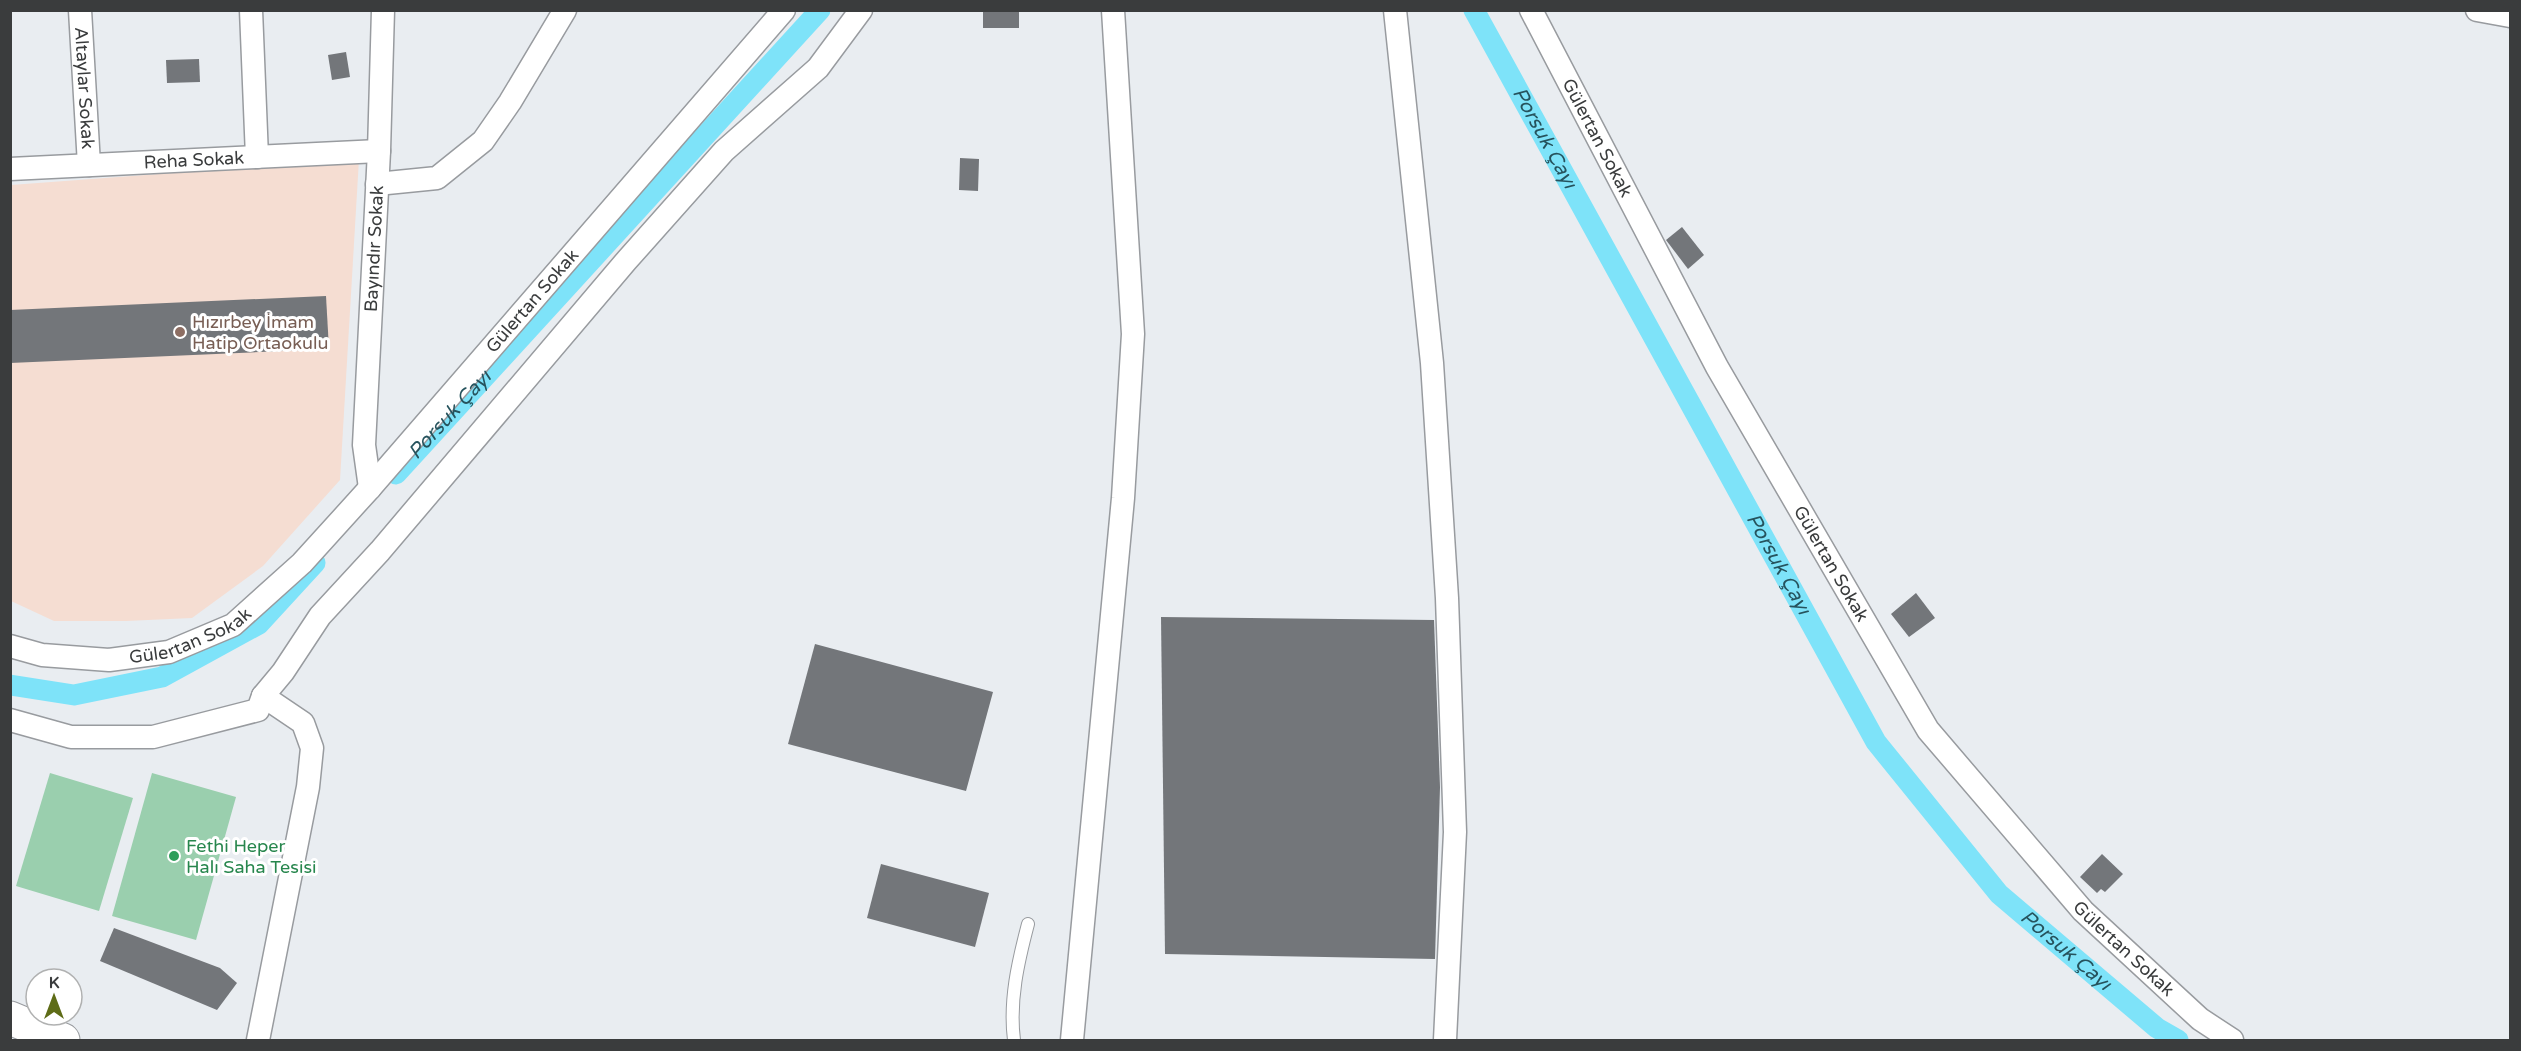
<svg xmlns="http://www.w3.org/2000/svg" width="2521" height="1051" viewBox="0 0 2521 1051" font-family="'Varela Round',sans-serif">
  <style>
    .education { fill: #f5ddd2 }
    .pitch { fill: #9acfae }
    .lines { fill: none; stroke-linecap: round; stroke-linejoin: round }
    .canal { stroke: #7ee3f9; stroke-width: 21 }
    .building { fill: #73767a }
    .lane-casing { stroke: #989b9f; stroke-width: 14 }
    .street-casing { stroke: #989b9f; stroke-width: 25 }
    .highway-casing { stroke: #989b9f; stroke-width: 35 }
    .lane { stroke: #fff; stroke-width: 12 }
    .street { stroke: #fff; stroke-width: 22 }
    .highway { stroke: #fff; stroke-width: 33 }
    .education-dot { fill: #8d6e63; stroke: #fff; stroke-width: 2 }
    .leisure-dot { fill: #2e9e5b; stroke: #fff; stroke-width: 2 }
    .labels { text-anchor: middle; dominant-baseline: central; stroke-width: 6; stroke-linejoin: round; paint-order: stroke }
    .street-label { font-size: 18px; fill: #3a3c3d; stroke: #fff }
    .education-label { font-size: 18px; fill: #785e54; stroke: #fff; text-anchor: start }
    .leisure-label { font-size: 18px; fill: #27864d; stroke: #fff; text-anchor: start }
    .water-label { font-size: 20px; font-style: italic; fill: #26535d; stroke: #fff }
  </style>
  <rect width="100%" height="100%" fill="#e9edf1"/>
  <!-- education -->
  <path class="education" d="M359,159L340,480L263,566L192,618L126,621H54L11,601V185Z"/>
  <!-- pitch -->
  <g class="pitch">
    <path d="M50,773L133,798L99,911L16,886Z"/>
    <path d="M152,773L236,797L196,940L112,916Z"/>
  </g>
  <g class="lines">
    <!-- canal -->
    <g class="canal">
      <path id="s1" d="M1474,10L1876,742L1999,894L2157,1028L2178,1040"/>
      <path id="s2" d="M396,474L820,10"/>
      <path d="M10,685L74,695L162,677L259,624L315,563"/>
    </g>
  </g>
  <!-- building -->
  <g class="building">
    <rect x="983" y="10" width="36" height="18"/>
    <path d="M346,52L350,77L332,80L328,55Z"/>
    <path d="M199,59L200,82L167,83L166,60Z"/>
    <path d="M960,158L979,159L978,191L959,190Z"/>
    <path d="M1682,227L1704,255L1688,269L1666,240Z"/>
    <path d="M326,296L329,349L10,363V310Z"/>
    <path d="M1916,593L1935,618L1909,637L1891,614Z"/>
    <path d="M1161,617L1434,620L1440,787L1435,959L1165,954Z"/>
    <path d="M815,644L993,692L966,791L788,744Z"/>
    <path d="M2102,854L2123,874L2105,892L2101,889L2097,893L2080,877Z"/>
    <path d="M881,864L989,893L975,947L867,918Z"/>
    <path d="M114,928L220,968L237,983L217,1010L100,961Z"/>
  </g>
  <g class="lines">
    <!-- lane casing -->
    <g class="lane-casing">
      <path id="lane" d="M1014,1040C1009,1001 1018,962 1028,924"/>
    </g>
    <!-- street casing -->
    <g class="street-casing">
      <g id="street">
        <path id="s3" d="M80,10L89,165"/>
        <path d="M251,10L257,157"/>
        <path d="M1395,10L1432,363L1447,598L1455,832L1445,1040"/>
        <path id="s4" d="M1531,10L1717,367L1928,730L2083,911L2200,1019L2232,1040"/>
        <path d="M2477,10L2510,16"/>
        <path id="s5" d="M10,169L379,151"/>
        <path d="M377,184L437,178L483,141L510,102L565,10"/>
        <path id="s6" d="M370,488L364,445L379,151L383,10"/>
        <path id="s7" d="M10,646L42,655L109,660L169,652L233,625L302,563L370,488L784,10"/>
        <path d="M10,720L71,737H153L258,710L263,696L283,672L320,616L380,551L627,260L724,151L818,68L861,10"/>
        <path d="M258,1040L308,787L312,748L303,723L263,696"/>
        <path d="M1072,1040L1123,498L1133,334L1113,10"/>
      </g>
    </g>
    <!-- highway casing -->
    <g class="highway-casing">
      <path id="highway" d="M10,1018L63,1040"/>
    </g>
    <!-- lane -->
    <use href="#lane" class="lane"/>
    <!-- street -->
    <use href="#street" class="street"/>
    <!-- highway -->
    <use href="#highway" class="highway"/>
  </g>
  <!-- markers -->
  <circle class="education-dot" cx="180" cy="332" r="6"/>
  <circle class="leisure-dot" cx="174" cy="856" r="6"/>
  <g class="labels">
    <!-- street labels -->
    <g class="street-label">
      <text stroke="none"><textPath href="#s3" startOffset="78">Altaylar Sokak</textPath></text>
      <text stroke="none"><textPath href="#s4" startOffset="144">Gülertan Sokak</textPath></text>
      <text stroke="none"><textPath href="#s5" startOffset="184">Reha Sokak</textPath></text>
      <text stroke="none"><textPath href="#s6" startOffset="240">Bayındır Sokak</textPath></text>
      <text stroke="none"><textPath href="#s7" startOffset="672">Gülertan Sokak</textPath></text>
      <text stroke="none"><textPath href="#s4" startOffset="630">Gülertan Sokak</textPath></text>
      <text stroke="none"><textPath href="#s7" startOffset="186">Gülertan Sokak</textPath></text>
      <text stroke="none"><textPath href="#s4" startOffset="1116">Gülertan Sokak</textPath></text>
    </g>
    <!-- education labels -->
    <g class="education-label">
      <text x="192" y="322">Hızırbey İmam<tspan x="192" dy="21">Hatip Ortaokulu</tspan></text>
    </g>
    <!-- leisure labels -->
    <g class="leisure-label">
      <text x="186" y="846">Fethi Heper<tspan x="186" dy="21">Halı Saha Tesisi</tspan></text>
    </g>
    <!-- water labels -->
    <g class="water-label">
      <text stroke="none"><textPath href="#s1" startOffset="146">Porsuk Çayı</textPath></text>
      <text stroke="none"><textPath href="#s2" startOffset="80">Porsuk Çayı</textPath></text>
      <text stroke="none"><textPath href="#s1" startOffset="632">Porsuk Çayı</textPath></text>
      <text stroke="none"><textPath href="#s1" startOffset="1118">Porsuk Çayı</textPath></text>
    </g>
  </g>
  <!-- border -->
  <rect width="2521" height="1051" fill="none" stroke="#3a3c3d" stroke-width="24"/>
  <!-- north arrow -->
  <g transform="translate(54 997)"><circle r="28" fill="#ffffff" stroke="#b0b1b1" stroke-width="1.5"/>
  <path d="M0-4.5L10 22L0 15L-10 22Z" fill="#5e6c17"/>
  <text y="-9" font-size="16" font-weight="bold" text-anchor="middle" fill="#3a3c3d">K</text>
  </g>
</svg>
